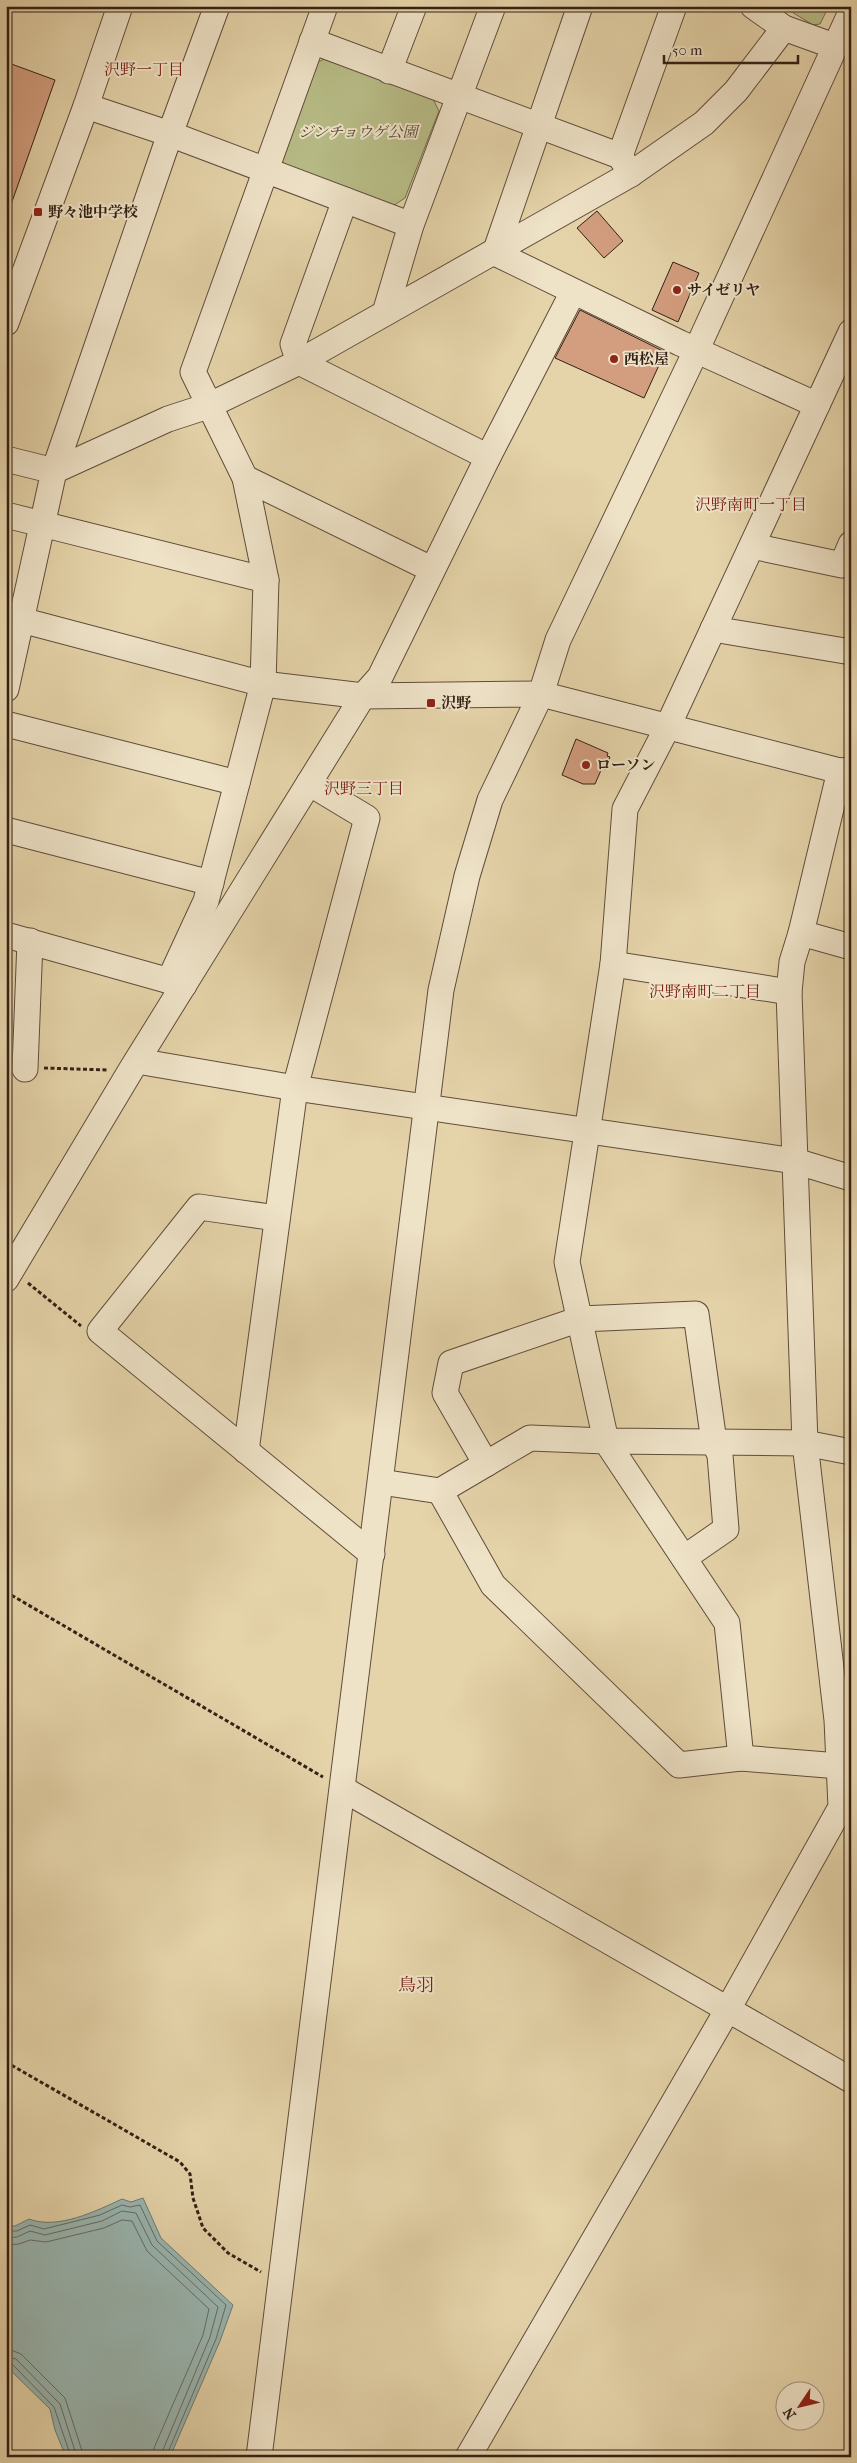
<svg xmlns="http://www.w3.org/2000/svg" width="857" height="2463" viewBox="0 0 857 2463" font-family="'IM FELL French Canon','Noto Serif JP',serif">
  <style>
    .green { fill: #b7bc86; stroke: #756e4e }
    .water { fill: #99b6b1; stroke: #707a73 }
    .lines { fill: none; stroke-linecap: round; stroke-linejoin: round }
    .shore { stroke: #666b64; stroke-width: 1 }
    .building { fill: #d39e7f; stroke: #332016 }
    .minor-casing { stroke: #604d3b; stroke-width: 27 }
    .path { stroke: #332016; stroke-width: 3; stroke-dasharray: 4 2.5; stroke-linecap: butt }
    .minor { stroke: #eee2c7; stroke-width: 25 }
    .poi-dot { fill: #8f2418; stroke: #eee2c7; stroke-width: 2 }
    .labels { text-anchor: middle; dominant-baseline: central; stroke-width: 4; stroke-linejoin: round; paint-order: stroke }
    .park-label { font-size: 15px; font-style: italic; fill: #544732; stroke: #eee2c7 }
    .poi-label { font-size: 15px; font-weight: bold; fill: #332016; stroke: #eee2c7; text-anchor: start }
    .neighbourhood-label { font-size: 16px; fill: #7a1f14; stroke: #eee2c7 }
    .quarter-label { font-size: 18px; fill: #7a1f14; stroke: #eee2c7 }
  </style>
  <rect width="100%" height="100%" fill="#e5d3a9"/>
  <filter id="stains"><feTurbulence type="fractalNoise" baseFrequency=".004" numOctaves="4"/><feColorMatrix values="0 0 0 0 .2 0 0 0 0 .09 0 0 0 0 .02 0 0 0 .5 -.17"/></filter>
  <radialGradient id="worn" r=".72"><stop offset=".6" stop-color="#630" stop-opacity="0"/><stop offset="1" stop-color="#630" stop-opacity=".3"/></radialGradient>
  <!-- green -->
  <g class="green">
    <path d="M782,6H829L820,24L813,25Z"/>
    <path d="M324,59L432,97L439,111L405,198L393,206L286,167L278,154L307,68Z"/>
  </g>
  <!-- water -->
  <path class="water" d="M143,2198L161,2238L233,2305L220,2341L170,2457H66L55,2430L50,2409L6,2366V2226H15L29,2219C58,2230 96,2211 122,2199L131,2202Z"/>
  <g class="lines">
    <!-- shore -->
    <g class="shore">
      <path d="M6,2231H17L30,2225L44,2229L100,2215L122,2205L130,2207L140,2205L157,2241L226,2305L216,2339L166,2457"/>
      <path d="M6,2238L17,2237L30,2231L45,2235L102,2221L122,2211L136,2213L152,2245L218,2307L210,2337L160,2457"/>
      <path d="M6,2245L19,2244L30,2240L46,2242L104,2228L122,2220L132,2221L147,2251L209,2309L203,2335L154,2448L152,2457"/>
      <path d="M6,2348L21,2354L65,2398L84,2457"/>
      <path d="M6,2356L16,2359L60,2404L77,2457"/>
      <path d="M6,2362L12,2364L54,2407L71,2457"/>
    </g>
  </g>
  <!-- building -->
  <g class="building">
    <path d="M6,62L55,80L8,213H6Z"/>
    <path d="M597,211L623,241L604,258L577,228Z"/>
    <path d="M673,262L699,273L678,322L652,310Z"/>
    <path d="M580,310L665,352L644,398L555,358Z"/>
    <path d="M576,739L608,753L607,756L610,757L605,770L602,768L595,784H583L562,775Z"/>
  </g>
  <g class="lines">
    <!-- minor casing -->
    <g class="minor-casing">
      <g id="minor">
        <path d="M120,6L86,106L170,134L411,225L493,6"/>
        <path d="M580,6L495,253L680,343L817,405"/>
        <path d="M753,6L784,28L834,46"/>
        <path d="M312,41L620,156L631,174"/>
        <path d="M389,71L414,6"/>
        <path d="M620,156L674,6"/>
        <path d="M345,200L293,344L299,362L488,457"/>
        <path d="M385,313L411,225"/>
        <path d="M6,323L86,106"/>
        <path d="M851,332L668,726L625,809L613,964L567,1262L606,1441L805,1443L851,1452"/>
        <path d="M6,459L54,471L168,419L208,406L299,362L631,174L704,123L736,91L784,28"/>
        <path d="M245,478L431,569"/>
        <path d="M6,515L266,580"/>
        <path d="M752,546L842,565L851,544"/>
        <path d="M6,616L263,684L363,696L541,694L840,771L851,770"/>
        <path d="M713,629L851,652"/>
        <path d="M6,689L54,471L170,134L217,6"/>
        <path d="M6,724L237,783"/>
        <path d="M6,830L211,883"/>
        <path d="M801,933L851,947"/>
        <path d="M6,935L184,985"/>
        <path d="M613,964L789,992"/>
        <path d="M169,981L206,901L263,684L266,580L245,478L193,372L325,6"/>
        <path d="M137,1061L295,1088L795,1161L851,1178"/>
        <path d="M25,1069L30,941"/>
        <path d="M277,1218L199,1207L100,1331L372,1554"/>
        <path d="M6,1279L131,1070L363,696L380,677L488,457L573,292"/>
        <path d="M246,1451L295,1088L367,818L309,783"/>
        <path d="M486,1464L445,1393L451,1363L580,1319L696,1314L714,1442L720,1455L726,1529L684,1558"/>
        <path d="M381,1482L440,1491L530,1438L606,1441L727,1623L741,1758"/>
        <path d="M440,1491L493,1585L679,1765L741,1758L839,1766"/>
        <path d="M343,1789L851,2080"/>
        <path d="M259,2457L441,990L467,876L490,800L541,694L558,640L696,351L851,12"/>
        <path d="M468,2457L728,2009L841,1807L837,1720L805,1443L789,992L792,962L801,933L840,771"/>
      </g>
    </g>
    <!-- path -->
    <g class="path">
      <path d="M44,1068L108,1070"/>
      <path d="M28,1283L81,1326"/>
      <path d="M6,1592L323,1777"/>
      <path d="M6,2062L180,2162L190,2174L193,2198L203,2228L228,2253L261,2272"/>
    </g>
    <!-- minor -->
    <use href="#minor" class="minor"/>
  </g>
  <!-- markers -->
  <g class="poi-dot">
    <rect x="33" y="207" width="10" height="10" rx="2.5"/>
    <circle cx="677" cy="290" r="5"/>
    <circle cx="614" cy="359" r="5"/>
    <rect x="426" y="698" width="10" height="10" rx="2.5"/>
    <circle cx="586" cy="765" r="5"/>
  </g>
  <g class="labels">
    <!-- park labels -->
    <g class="park-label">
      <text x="358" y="132">ジンチョウゲ公園</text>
    </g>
    <!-- poi labels -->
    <g class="poi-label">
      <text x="48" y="212">野々池中学校</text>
      <text x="687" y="290">サイゼリヤ</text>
      <text x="624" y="359">西松屋</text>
      <text x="441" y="703">沢野</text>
      <text x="596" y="765">ローソン</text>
    </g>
    <!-- neighbourhood labels -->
    <g class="neighbourhood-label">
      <text x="144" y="69">沢野一丁目</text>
      <text x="751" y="504">沢野南町一丁目</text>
      <text x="364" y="788">沢野三丁目</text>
      <text x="705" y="991">沢野南町二丁目</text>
    </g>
    <!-- quarter labels -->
    <g class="quarter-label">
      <text x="416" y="1985">鳥羽</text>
    </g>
  </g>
  <!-- margin -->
  <rect width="857" height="2463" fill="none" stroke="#e5d3a9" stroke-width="25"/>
  <rect x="8" y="8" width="842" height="2448" fill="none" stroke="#332016" stroke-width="2.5"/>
  <rect x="12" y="12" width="832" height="2438" fill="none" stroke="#332016"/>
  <!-- north arrow -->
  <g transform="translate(800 2406) rotate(235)"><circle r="24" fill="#eee2c7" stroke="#a39480"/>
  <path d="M0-4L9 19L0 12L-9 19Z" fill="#8f2418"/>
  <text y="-8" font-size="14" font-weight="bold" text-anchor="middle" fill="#332016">N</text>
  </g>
  <!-- scale -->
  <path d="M664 55v8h134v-8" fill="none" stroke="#332016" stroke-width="2.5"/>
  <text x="672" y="55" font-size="15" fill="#332016" stroke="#eee2c7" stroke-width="4" paint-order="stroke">50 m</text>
  <rect width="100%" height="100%" filter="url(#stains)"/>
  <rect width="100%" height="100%" fill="url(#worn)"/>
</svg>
